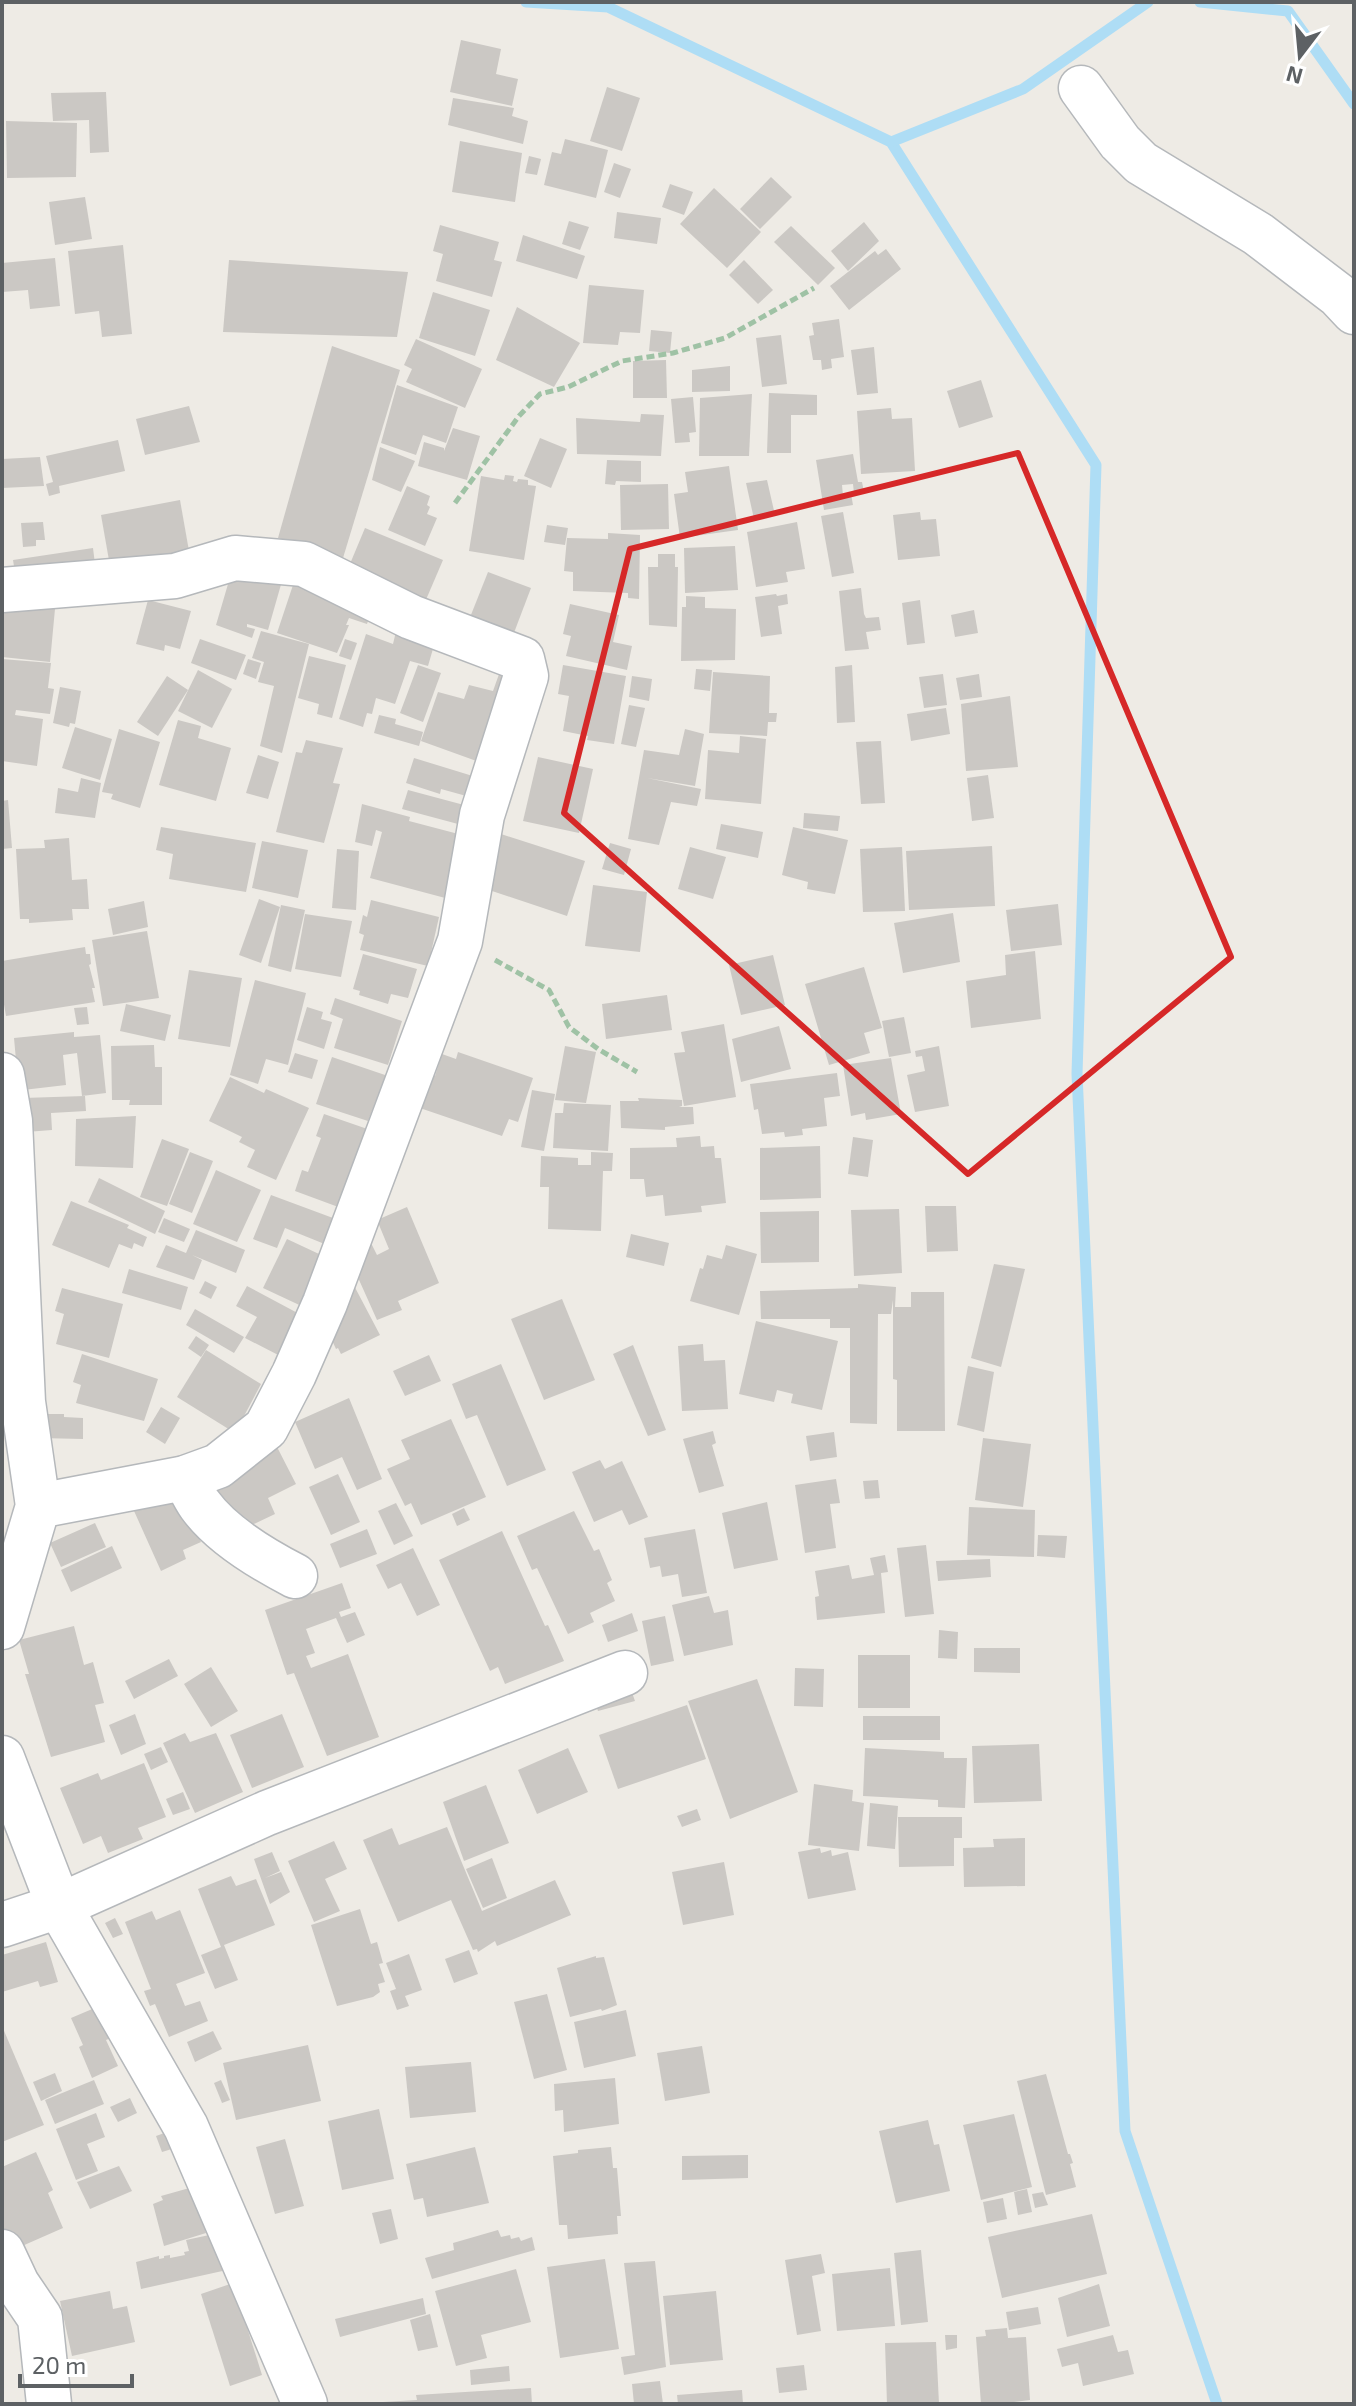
<svg xmlns="http://www.w3.org/2000/svg" width="1356" height="2406" viewBox="0 0 1356 2406" font-family="'Exo 2',sans-serif">
  <style>
    .lines { fill: none; stroke-linecap: round; stroke-linejoin: round }
    .stream { stroke: #aeddf5; stroke-width: 11 }
    .building { fill: #cbc8c4 }
    .street-casing { stroke: #b5b8bb; stroke-width: 47 }
    .path { stroke: #9fc2a5; stroke-width: 5; stroke-dasharray: 8 4; stroke-linecap: butt }
    .street { stroke: #fff; stroke-width: 44 }
    .marked { fill: none; stroke: #d62828; stroke-width: 6; stroke-linejoin: round }
  </style>
  <rect width="100%" height="100%" fill="#eeebe5"/>
  <g class="lines">
    <!-- stream -->
    <g class="stream">
      <path d="M526,2L608,7L891,142L1096,465L1077,1074L1125,2131L1217,2404"/>
      <path d="M1200,2L1288,11L1354,104"/>
      <path d="M891,142L1023,89L1148,2"/>
    </g>
  </g>
  <!-- building -->
  <g class="building">
    <path d="M461,40L501,49L496,74L518,79L512,106L450,92Z"/>
    <path d="M607,87L640,98L622,151L590,141Z"/>
    <path d="M106,92L109,152L90,153L89,120L53,121L51,93Z"/>
    <path d="M453,98L514,108L512,116L528,121L523,144L448,125Z"/>
    <path d="M6,121L77,123L76,177L7,178Z"/>
    <path d="M565,139L608,150L596,198L544,185L552,152L561,154Z"/>
    <path d="M460,141L522,153L515,202L452,192Z"/>
    <path d="M529,156L541,159L537,175L525,173Z"/>
    <path d="M614,163L631,169L620,198L604,192Z"/>
    <path d="M771,177L792,197L760,229L740,209Z"/>
    <path d="M670,184L693,192L684,215L662,207Z"/>
    <path d="M714,188L761,232L727,268L680,224Z"/>
    <path d="M85,197L92,239L55,245L49,202Z"/>
    <path d="M617,212L661,218L657,244L614,238Z"/>
    <path d="M569,221L589,227L580,250L562,244Z"/>
    <path d="M864,222L879,241L848,271L831,251Z"/>
    <path d="M440,225L499,242L494,260L502,262L492,297L436,281L443,254L433,251Z"/>
    <path d="M791,226L835,268L818,285L774,242Z"/>
    <path d="M523,235L585,256L577,279L516,261Z"/>
    <path d="M123,245L132,334L102,337L99,311L75,314L68,251Z"/>
    <path d="M886,249L901,269L849,310L830,286L875,251L878,255Z"/>
    <path d="M55,258L60,306L30,309L28,290L2,292V263Z"/>
    <path d="M229,260L408,272L397,337L223,332Z"/>
    <path d="M744,260L773,290L758,304L729,275Z"/>
    <path d="M589,285L644,290L640,333L620,332L618,345L583,343Z"/>
    <path d="M433,292L490,310L475,356L419,338Z"/>
    <path d="M517,307L580,343L554,387L496,360Z"/>
    <path d="M839,319L844,357L831,359L832,368L822,370L821,360H813L809,336L814,335L812,323Z"/>
    <path d="M651,330L672,332L670,353L649,351Z"/>
    <path d="M781,335L787,384L762,387L756,338Z"/>
    <path d="M416,339L482,369L465,408L406,382L412,369L404,365Z"/>
    <path d="M332,346L400,370L343,558L278,538Z"/>
    <path d="M874,347L878,393L857,395L851,350Z"/>
    <path d="M666,360L667,398H633V361Z"/>
    <path d="M730,366V391L692,392V370Z"/>
    <path d="M981,380L993,417L959,428L947,391Z"/>
    <path d="M397,385L458,407L446,443L423,435L416,455L381,443Z"/>
    <path d="M769,393L817,395V415H791V453H767Z"/>
    <path d="M752,394L749,456H699L700,398Z"/>
    <path d="M693,397L696,432L689,433L690,442L675,443L671,399Z"/>
    <path d="M189,406L200,442L145,455L136,419Z"/>
    <path d="M891,408L892,419L912,418L915,471L861,474L857,411Z"/>
    <path d="M641,414L664,415L661,456L577,454L576,418L640,422Z"/>
    <path d="M453,428L480,436L467,480L418,466L424,442L444,448V451Z"/>
    <path d="M540,438L567,449L551,488L524,476Z"/>
    <path d="M118,440L125,471L59,486L60,493L49,496L46,484L53,482L46,456Z"/>
    <path d="M380,447L415,461L401,492L372,480Z"/>
    <path d="M853,454L858,482H862L864,492L854,493L853,484L842,485L843,496L851,494L853,505L824,510L816,460Z"/>
    <path d="M40,457L44,486L2,488V459Z"/>
    <path d="M607,460L641,461V482L616,481L615,485L605,484Z"/>
    <path d="M729,466L738,530L680,538L674,494L688,492L685,472Z"/>
    <path d="M505,475L514,476L513,481L517,482L518,479L528,480V485L536,486L524,560L469,551L481,476L504,480Z"/>
    <path d="M767,480L775,515L754,519L746,483Z"/>
    <path d="M668,484L669,529L621,530L620,485Z"/>
    <path d="M407,486L430,496L427,505L430,507L427,514L437,518L425,546L388,530Z"/>
    <path d="M180,500L189,551L110,566L101,515Z"/>
    <path d="M843,512L854,573L832,577L821,516Z"/>
    <path d="M920,512L921,520L936,519L940,556L898,560L893,515Z"/>
    <path d="M43,522L45,540H36V546L23,547L21,523Z"/>
    <path d="M797,522L805,569L786,572L788,582L756,587L747,532Z"/>
    <path d="M547,525L568,528L565,545L544,542Z"/>
    <path d="M365,528L443,560L425,602L347,571Z"/>
    <path d="M608,533L640,535L639,599L628,598V593L573,591V572L564,571L567,538L608,539Z"/>
    <path d="M735,546L738,590L685,593L684,548Z"/>
    <path d="M93,548L96,572L17,585L13,560Z"/>
    <path d="M658,554H675V567H678L677,627L649,625L648,567H658Z"/>
    <path d="M233,567L282,581L268,630L247,624V627L255,629L252,638L216,625Z"/>
    <path d="M488,572L531,588L507,651L463,635Z"/>
    <path d="M294,582L372,608L367,624L349,618L346,625H349L337,653L277,633Z"/>
    <path d="M861,588L864,614L866,618L879,617L881,630L866,632L869,649L845,651L839,591Z"/>
    <path d="M776,594L777,596L787,594L788,604L778,606L782,634L761,637L755,597Z"/>
    <path d="M686,596L705,597V608L736,609L735,660L681,661L682,607H686Z"/>
    <path d="M148,600L191,611L180,649L165,645L164,651L136,644Z"/>
    <path d="M920,600L925,643L907,645L902,603Z"/>
    <path d="M2,604L55,609L50,662L2,657Z"/>
    <path d="M570,604L619,615L613,642L632,646L627,670L566,656L571,636L563,634Z"/>
    <path d="M974,610L978,633L955,637L951,615Z"/>
    <path d="M398,623L437,635L428,666L410,661L395,704L376,698L372,714L367,713L363,727L339,719L366,634L393,644Z"/>
    <path d="M261,631L309,644L282,753L260,746L274,686L258,682L264,662L252,658Z"/>
    <path d="M200,639L246,655L236,680L191,663Z"/>
    <path d="M345,639L357,643L351,660L339,656Z"/>
    <path d="M309,656L346,665L332,718L317,714L319,704L298,698Z"/>
    <path d="M2,659L51,663L48,688L54,689L50,714L16,710L15,715L43,719L37,766L2,761Z"/>
    <path d="M248,659L261,663L256,679L243,674Z"/>
    <path d="M503,663L518,666L482,763L421,741L438,692L464,699L469,685L493,691Z"/>
    <path d="M418,665L441,673L423,722L400,713Z"/>
    <path d="M563,665L626,676L614,744L587,740L588,736L563,731L569,696L558,694Z"/>
    <path d="M852,665L855,722L837,723L835,667Z"/>
    <path d="M696,669L712,670L710,691L694,689Z"/>
    <path d="M198,670L232,689L212,728L178,711Z"/>
    <path d="M713,672L770,676L769,713H777L776,722H768L767,736L709,733Z"/>
    <path d="M943,674L947,705L924,708L919,677Z"/>
    <path d="M979,674L982,697L960,700L956,678Z"/>
    <path d="M167,676L188,690L158,736L137,722Z"/>
    <path d="M632,676L652,679L649,701L629,697Z"/>
    <path d="M60,687L81,691L75,724L70,723L69,727L53,723Z"/>
    <path d="M1010,696L1018,767L966,771L961,704Z"/>
    <path d="M629,705L645,708L636,747L621,744Z"/>
    <path d="M946,708L950,734L911,741L907,714Z"/>
    <path d="M379,715L396,719L395,724L423,732L419,746L374,733Z"/>
    <path d="M178,720L201,726L198,738L231,748L216,801L159,785Z"/>
    <path d="M75,727L112,739L100,780L62,768Z"/>
    <path d="M119,729L160,742L140,808L111,799L113,794L102,792Z"/>
    <path d="M685,729L704,734L695,786L647,778L701,789L697,806L671,802L659,845L628,839L644,750L679,755Z"/>
    <path d="M740,736L766,739L761,804L705,799L708,750L739,753Z"/>
    <path d="M306,740L343,748L333,783L340,784L324,843L276,832L296,752L302,753Z"/>
    <path d="M881,741L885,803L861,804L856,742Z"/>
    <path d="M258,755L279,762L268,799L246,793Z"/>
    <path d="M538,757L593,769L579,833L523,821Z"/>
    <path d="M414,758L476,777L470,797L441,789L440,794L406,783Z"/>
    <path d="M988,775L994,818L972,821L967,778Z"/>
    <path d="M81,778L101,783L95,818L55,813L58,788L78,792Z"/>
    <path d="M408,790L464,805L458,824L402,809Z"/>
    <path d="M8,800L12,848L2,849V801Z"/>
    <path d="M362,804L410,817L409,821L466,836L449,899L370,878L382,832L376,830L372,846L355,842Z"/>
    <path d="M804,813L840,816L838,831L803,828Z"/>
    <path d="M721,824L763,832L758,858L716,849Z"/>
    <path d="M161,827L256,843L246,892L169,879L173,854L156,850Z"/>
    <path d="M793,827L848,840L835,894L807,889L808,882L782,875Z"/>
    <path d="M501,834L585,861L567,916L483,888Z"/>
    <path d="M69,838L72,880L87,879L89,909H72L73,920L29,923V919H20L16,849L45,848L44,840Z"/>
    <path d="M262,841L308,850L298,898L252,888Z"/>
    <path d="M610,843L631,849L624,875L602,869Z"/>
    <path d="M992,846L995,906L909,910L906,851Z"/>
    <path d="M690,847L726,857L713,899L678,889Z"/>
    <path d="M902,847L905,911L863,912L860,849Z"/>
    <path d="M337,849L359,851L356,910L332,908Z"/>
    <path d="M593,885L647,892L640,952L585,946Z"/>
    <path d="M259,899L280,907L261,963L239,955Z"/>
    <path d="M371,900L439,917L428,966L360,950L364,935L359,933L363,915L367,917Z"/>
    <path d="M144,901L148,927L113,935L108,909Z"/>
    <path d="M1058,904L1062,945L1011,951L1006,910Z"/>
    <path d="M281,905L305,910L291,972L268,966Z"/>
    <path d="M953,913L960,962L903,973L894,923Z"/>
    <path d="M305,914L352,921L341,977L295,969Z"/>
    <path d="M147,931L159,998L103,1006L92,940Z"/>
    <path d="M85,947L86,954H90L91,964L89,965L95,988H92L95,1002L6,1016L2,993V961Z"/>
    <path d="M1035,951L1041,1019L971,1028L966,981L1006,975L1005,955Z"/>
    <path d="M363,954L417,969L408,998L391,994L388,1004L359,995L360,991L353,989Z"/>
    <path d="M773,955L785,1005L741,1015L729,965Z"/>
    <path d="M864,967L882,1028L864,1033L870,1053L829,1065L805,984Z"/>
    <path d="M189,970L242,978L230,1047L178,1039Z"/>
    <path d="M255,980L306,993L288,1065L266,1059L258,1084L230,1075Z"/>
    <path d="M667,995L672,1030L606,1039L602,1004Z"/>
    <path d="M335,998L402,1021L388,1065L334,1048L343,1019L330,1014Z"/>
    <path d="M126,1004L171,1015L165,1041L120,1031Z"/>
    <path d="M87,1007L89,1024L77,1025L74,1008Z"/>
    <path d="M307,1007L323,1012L321,1019L332,1022L324,1049L297,1040Z"/>
    <path d="M904,1017L911,1053L889,1057L882,1021Z"/>
    <path d="M724,1024L736,1097L684,1106L674,1053L685,1052L681,1032Z"/>
    <path d="M779,1026L791,1069L741,1082L732,1039Z"/>
    <path d="M74,1032V1037L100,1035L106,1093L82,1096L77,1053L63,1055L66,1085L23,1090L20,1060H16L14,1038Z"/>
    <path d="M154,1045L155,1067H162V1105H129L130,1100H112L111,1046Z"/>
    <path d="M565,1046L596,1052L586,1103L555,1100Z"/>
    <path d="M939,1046L949,1106L915,1112L907,1075L925,1071L922,1056L916,1057L915,1051Z"/>
    <path d="M458,1052L533,1078L518,1122L509,1119L502,1136L414,1106L426,1074L435,1076L442,1054L456,1059Z"/>
    <path d="M295,1053L318,1060L312,1079L288,1072Z"/>
    <path d="M332,1057L388,1076L381,1097L378,1095L368,1121L316,1104Z"/>
    <path d="M891,1058L901,1114L866,1120L865,1113L851,1116L843,1065Z"/>
    <path d="M837,1073L840,1096L824,1098L827,1126L802,1129L803,1135L785,1137L784,1132L762,1134L758,1109L754,1110L750,1084Z"/>
    <path d="M230,1077L264,1093L266,1089L309,1108L276,1180L247,1167L255,1150L239,1142L242,1137L209,1121Z"/>
    <path d="M532,1090L555,1094L544,1151L521,1147Z"/>
    <path d="M85,1096L86,1111L51,1113L52,1130L26,1132L23,1098Z"/>
    <path d="M638,1098L682,1100V1106L679,1107H693L694,1124L665,1127V1130L621,1128L620,1101H639Z"/>
    <path d="M564,1103L611,1105L608,1151L553,1148L555,1113H563Z"/>
    <path d="M324,1114L379,1133L341,1208L295,1191L302,1170L308,1172L321,1138L316,1136Z"/>
    <path d="M136,1116L133,1168L75,1166L76,1119Z"/>
    <path d="M700,1136L701,1147L714,1146L715,1158H721L726,1203L701,1206L702,1212L665,1216L663,1195L646,1197L644,1179H630V1148L677,1147L676,1138Z"/>
    <path d="M853,1137L873,1140L868,1177L848,1174Z"/>
    <path d="M162,1139L189,1149L167,1206L140,1197Z"/>
    <path d="M820,1146L821,1198L760,1200V1148Z"/>
    <path d="M190,1152L213,1161L192,1213L169,1204Z"/>
    <path d="M591,1152L613,1153L612,1171H603L601,1231L548,1229L549,1187H540L541,1156L578,1158V1165H591Z"/>
    <path d="M216,1170L261,1190L237,1242L193,1224Z"/>
    <path d="M99,1178L165,1211L155,1234L88,1202Z"/>
    <path d="M271,1195L333,1218L328,1230L332,1231L327,1245L285,1228L277,1248L253,1239Z"/>
    <path d="M71,1201L129,1225L127,1228L147,1237L143,1247L134,1243L132,1249L119,1244L109,1268L52,1245Z"/>
    <path d="M925,1206H956L958,1251L927,1252Z"/>
    <path d="M407,1207L439,1283L398,1301L402,1310L377,1320L347,1253L371,1243L377,1255L389,1249L377,1220Z"/>
    <path d="M899,1209L902,1273L854,1276L851,1210Z"/>
    <path d="M819,1211V1262L761,1263L760,1212Z"/>
    <path d="M164,1218L190,1229L184,1242L158,1232Z"/>
    <path d="M196,1230L245,1250L236,1273L192,1255L202,1260L194,1280L156,1267L166,1245L186,1253Z"/>
    <path d="M631,1234L669,1243L664,1266L626,1257Z"/>
    <path d="M287,1239L334,1261L310,1310L263,1288Z"/>
    <path d="M726,1245L757,1254L739,1315L690,1301L700,1268L703,1269L707,1255L722,1259Z"/>
    <path d="M994,1264L1025,1269L1001,1367L971,1358Z"/>
    <path d="M129,1269L188,1287L181,1310L122,1293Z"/>
    <path d="M350,1278L380,1335L341,1354L338,1348L336,1349L324,1323Z"/>
    <path d="M205,1281L217,1287L211,1299L199,1293Z"/>
    <path d="M858,1284L896,1287L895,1307H911V1292H944L945,1431H897V1380L893,1379V1300L891,1314H878L877,1424L850,1423V1328H830V1319H761L760,1291L858,1288Z"/>
    <path d="M247,1286L305,1317L284,1358L245,1338L257,1317L236,1306Z"/>
    <path d="M62,1288L123,1304L109,1358L56,1344L64,1314L55,1311Z"/>
    <path d="M562,1299L595,1380L544,1400L511,1319Z"/>
    <path d="M195,1309L244,1337L234,1353L186,1325Z"/>
    <path d="M756,1321L838,1341L822,1410L791,1403L793,1394L777,1390L774,1402L739,1394Z"/>
    <path d="M196,1336L209,1345L201,1357L188,1348Z"/>
    <path d="M703,1344L704,1361L725,1360L728,1409L682,1411L678,1346Z"/>
    <path d="M633,1345L666,1430L648,1436L613,1354Z"/>
    <path d="M206,1350L261,1384L235,1433L177,1397Z"/>
    <path d="M82,1354L158,1379L144,1421L76,1403L81,1385L73,1382Z"/>
    <path d="M429,1355L441,1381L405,1396L393,1371Z"/>
    <path d="M501,1364L546,1470L507,1486L477,1415L466,1419L452,1384Z"/>
    <path d="M968,1366L994,1372L984,1432L957,1425Z"/>
    <path d="M349,1398L382,1479L357,1490L342,1457L315,1469L295,1422Z"/>
    <path d="M161,1407L180,1418L165,1444L146,1432Z"/>
    <path d="M40,1414H64V1417L83,1418V1439L39,1438Z"/>
    <path d="M451,1419L486,1497L421,1525L411,1503L405,1506L387,1469L410,1459L401,1440Z"/>
    <path d="M713,1431L716,1443L712,1445L724,1486L699,1493L683,1439Z"/>
    <path d="M834,1432L837,1457L810,1461L806,1436Z"/>
    <path d="M983,1438L1031,1444L1023,1507L975,1500Z"/>
    <path d="M276,1445L296,1484L268,1498L275,1514L237,1532L209,1478Z"/>
    <path d="M600,1460L605,1469L622,1461L648,1517L629,1525L622,1510L594,1522L572,1472Z"/>
    <path d="M338,1474L360,1522L331,1535L309,1487Z"/>
    <path d="M836,1479L840,1503L830,1504L836,1548L805,1553L795,1485Z"/>
    <path d="M878,1480L880,1498L865,1499L863,1481Z"/>
    <path d="M175,1485L201,1542L183,1550L186,1559L161,1571L130,1502Z"/>
    <path d="M767,1502L778,1560L734,1569L722,1513Z"/>
    <path d="M396,1503L413,1536L394,1545L378,1511Z"/>
    <path d="M969,1507L1035,1510L1034,1557L967,1555Z"/>
    <path d="M464,1508L470,1520L457,1526L452,1514Z"/>
    <path d="M574,1511L594,1551L599,1549L612,1580L607,1583L615,1601L590,1613L594,1622L568,1634L537,1568L532,1570L517,1536Z"/>
    <path d="M95,1523L106,1547L61,1567L50,1543Z"/>
    <path d="M367,1529L377,1554L340,1568L330,1544Z"/>
    <path d="M695,1529L707,1593L682,1597L678,1574L662,1577L660,1566L650,1568L644,1538Z"/>
    <path d="M502,1531L545,1626L548,1625L564,1661L505,1684L498,1667L490,1671L439,1560Z"/>
    <path d="M1038,1535L1067,1536L1065,1558L1037,1556Z"/>
    <path d="M926,1545L934,1614L905,1617L897,1548Z"/>
    <path d="M112,1546L122,1568L71,1592L61,1570Z"/>
    <path d="M413,1548L440,1605L417,1616L401,1583L388,1589L376,1565Z"/>
    <path d="M885,1555L888,1572L881,1573L885,1613L817,1620L815,1597L819,1596L815,1571L849,1565L852,1579L874,1575L870,1558Z"/>
    <path d="M990,1559L991,1577L938,1581L936,1561Z"/>
    <path d="M342,1583L351,1608L339,1612L341,1617L355,1612L365,1635L347,1643L336,1618L306,1629L315,1653L306,1656L311,1668L348,1654L379,1737L327,1756L294,1673L287,1675L265,1610Z"/>
    <path d="M709,1596L714,1613L728,1610L733,1645L684,1656L672,1605Z"/>
    <path d="M632,1613L638,1631L608,1642L602,1625Z"/>
    <path d="M665,1616L674,1661L651,1666L642,1621Z"/>
    <path d="M74,1626L84,1665L93,1662L104,1703L95,1705L105,1742L51,1757L25,1674H29L19,1640Z"/>
    <path d="M939,1630L958,1632L957,1659L938,1658Z"/>
    <path d="M974,1648H1020V1673L974,1672Z"/>
    <rect x="858" y="1655" width="52" height="53"/>
    <path d="M169,1659L178,1676L134,1699L125,1681Z"/>
    <path d="M211,1667L238,1711L211,1727L184,1684Z"/>
    <path d="M795,1668L824,1669L823,1707L794,1706Z"/>
    <path d="M757,1679L798,1792L730,1819L688,1701Z"/>
    <path d="M631,1690L635,1701L598,1711L594,1700Z"/>
    <path d="M687,1705L706,1759L618,1789L599,1735Z"/>
    <path d="M135,1714L146,1744L121,1755L109,1725Z"/>
    <path d="M282,1714L304,1767L252,1788L230,1735Z"/>
    <rect x="863" y="1716" width="77" height="24"/>
    <path d="M185,1733L190,1742L216,1733L243,1792L195,1813L163,1743Z"/>
    <path d="M1039,1744L1042,1801L974,1803L972,1746Z"/>
    <path d="M161,1747L168,1762L151,1770L144,1754Z"/>
    <path d="M568,1748L588,1792L537,1814L518,1770Z"/>
    <path d="M865,1748L944,1752V1758H967L965,1808L938,1807V1800L863,1796Z"/>
    <path d="M144,1763L166,1817L138,1828L143,1839L108,1853L101,1836L83,1844L60,1788L98,1773L101,1780Z"/>
    <path d="M814,1784L853,1790L852,1801L864,1803L859,1851L808,1845Z"/>
    <path d="M486,1785L509,1843L464,1861L443,1802Z"/>
    <path d="M183,1792L190,1809L173,1815L166,1799Z"/>
    <path d="M870,1803L898,1806L895,1849L867,1846Z"/>
    <path d="M697,1809L701,1820L682,1827L677,1816Z"/>
    <path d="M898,1817H962V1838H954V1866L899,1867Z"/>
    <path d="M447,1827L482,1911L555,1880L571,1915L497,1946L495,1941L478,1952L477,1949L473,1950L451,1900L398,1922L363,1840L392,1828L399,1845Z"/>
    <path d="M1025,1838V1886L964,1887L963,1848L994,1847L993,1839Z"/>
    <path d="M334,1841L347,1869L325,1879L340,1911L314,1922L288,1861Z"/>
    <path d="M820,1848L821,1853L831,1850L832,1856L848,1852L856,1890L808,1899L798,1852Z"/>
    <path d="M272,1852L280,1871L265,1878L281,1872L290,1892L270,1904L254,1859Z"/>
    <path d="M492,1858L507,1898L483,1908L466,1869Z"/>
    <path d="M724,1862L734,1915L683,1925L672,1872Z"/>
    <path d="M231,1876L236,1886L256,1879L275,1925L224,1945L238,1980L215,1989L201,1955L221,1947L198,1889Z"/>
    <path d="M360,1909L371,1944L377,1942L383,1963L379,1964L385,1982L378,1984L380,1992L373,1997L337,2006L311,1925Z"/>
    <path d="M180,1910L205,1973L176,1984L185,2006L200,2001L208,2021L169,2037L155,2004L150,2006L144,1991L151,1989L125,1922L152,1911L156,1920Z"/>
    <path d="M115,1918L123,1934L113,1938L105,1923Z"/>
    <path d="M46,1942L58,1982L40,1987L38,1981L2,1992V1955Z"/>
    <path d="M469,1950L478,1974L454,1983L445,1959Z"/>
    <path d="M409,1954L422,1990L405,1996L409,2006L397,2010L390,1991L396,1989L386,1963Z"/>
    <path d="M596,1956V1958L604,1957L617,2005L602,2011L601,2009L570,2017L557,1968Z"/>
    <path d="M547,1994L567,2070L534,2079L514,2002Z"/>
    <path d="M97,2007L111,2038L106,2040L118,2066L92,2078L79,2047L83,2045L71,2018Z"/>
    <path d="M626,2010L636,2056L584,2068L574,2022Z"/>
    <path d="M2,2026L44,2125L2,2142Z"/>
    <path d="M213,2031L222,2049L195,2062L187,2042Z"/>
    <path d="M308,2045L321,2101L236,2120L223,2063Z"/>
    <path d="M702,2046L710,2093L665,2101L657,2053Z"/>
    <path d="M471,2062L476,2112L410,2118L405,2067Z"/>
    <path d="M55,2073L62,2091L41,2101L33,2082Z"/>
    <path d="M1046,2074L1068,2154H1070L1073,2163L1070,2164L1076,2187L1046,2195L1017,2081Z"/>
    <path d="M615,2078L619,2124L564,2132L563,2110L555,2111L554,2084Z"/>
    <path d="M94,2080L104,2104L55,2124L45,2100Z"/>
    <path d="M221,2080L230,2100L222,2103L214,2083Z"/>
    <path d="M130,2098L137,2113L118,2122L110,2107Z"/>
    <path d="M379,2109L394,2179L342,2190L328,2121Z"/>
    <path d="M96,2113L105,2137L87,2144L98,2171L76,2180L56,2129Z"/>
    <path d="M1014,2114L1032,2187L981,2200L963,2125Z"/>
    <path d="M928,2120L934,2145L939,2144L950,2191L896,2203L879,2131Z"/>
    <path d="M170,2131L175,2148L162,2152L156,2136Z"/>
    <path d="M285,2139L304,2206L275,2214L256,2147Z"/>
    <path d="M475,2147L489,2203L427,2217L423,2198L414,2200L406,2164Z"/>
    <path d="M611,2147L613,2168H617L621,2216H617L618,2234L568,2239L567,2225H559L553,2156L578,2153V2150Z"/>
    <path d="M36,2152L53,2190L48,2193L63,2228L13,2250L2,2224V2167Z"/>
    <path d="M748,2155V2178L682,2180V2156Z"/>
    <path d="M119,2166L132,2191L90,2209L77,2182Z"/>
    <path d="M193,2187L206,2233L164,2246L153,2204L163,2200L161,2196Z"/>
    <path d="M1027,2189L1032,2212L1018,2215L1014,2192Z"/>
    <path d="M1043,2192L1048,2205L1035,2208L1032,2194Z"/>
    <path d="M1003,2198L1007,2219L987,2223L983,2202Z"/>
    <path d="M391,2209L398,2239L380,2244L372,2213Z"/>
    <path d="M1092,2214L1107,2274L1002,2298L988,2237Z"/>
    <path d="M498,2230L501,2237L510,2235L511,2239L519,2237L521,2241L532,2237L535,2250L432,2279L425,2258L454,2250L453,2243Z"/>
    <path d="M228,2231L236,2268L141,2289L136,2262L159,2256V2259L164,2258V2256L170,2255V2258L185,2255L184,2252L189,2251L186,2240Z"/>
    <path d="M921,2250L928,2322L901,2325L894,2253Z"/>
    <path d="M821,2254L825,2273L812,2276L821,2331L797,2335L785,2260Z"/>
    <path d="M605,2259L619,2349L560,2358L547,2267Z"/>
    <path d="M655,2261L666,2367L624,2375L621,2357L635,2355L624,2263Z"/>
    <path d="M890,2268L895,2326L837,2331L832,2274Z"/>
    <path d="M516,2269L531,2322L481,2335L487,2358L456,2366L435,2291Z"/>
    <path d="M233,2283L262,2375L230,2386L201,2294Z"/>
    <path d="M1099,2284L1110,2326L1067,2337L1058,2298Z"/>
    <path d="M110,2291L113,2309L127,2306L135,2342L72,2356L60,2301Z"/>
    <path d="M716,2291L723,2360L670,2365L663,2296Z"/>
    <path d="M423,2298L426,2314L340,2337L335,2319Z"/>
    <path d="M1038,2307L1041,2324L1009,2330L1006,2312Z"/>
    <path d="M430,2314L438,2347L418,2351L410,2320Z"/>
    <path d="M1007,2328L1008,2338L1026,2337L1030,2400L1014,2402V2404H981L976,2337L986,2336L985,2330Z"/>
    <path d="M945,2335H957V2348L946,2350Z"/>
    <path d="M1113,2335L1118,2352L1128,2350L1134,2374L1083,2386L1078,2363L1062,2367L1057,2349Z"/>
    <path d="M936,2342L939,2404H887L885,2343Z"/>
    <path d="M804,2365L807,2390L779,2393L776,2368Z"/>
    <path d="M509,2366L510,2381L471,2385L470,2370Z"/>
    <path d="M660,2381L663,2404H634L632,2384Z"/>
    <path d="M531,2388L532,2404H383V2402L417,2400L416,2395Z"/>
    <path d="M742,2390L743,2404H678L677,2395Z"/>
  </g>
  <g class="lines">
    <!-- street casing -->
    <g class="street-casing">
      <g id="street">
        <path d="M1081,88L1120,142L1141,163L1258,234L1338,295L1354,312"/>
        <path d="M2,590L175,576L235,558L304,564L411,617L522,659L526,676L482,815L460,941L325,1303L294,1374L266,1428L218,1466L185,1478L38,1506"/>
        <path d="M2,1075L10,1121L23,1402L38,1506L2,1627"/>
        <path d="M185,1478C190,1487 194,1497 200,1505C221,1534 264,1560 295,1576"/>
        <path d="M2,1758L59,1906L186,2127L305,2404"/>
        <path d="M2,1925L59,1906L267,1813L625,1673"/>
        <path d="M2,2252L17,2284L40,2318L49,2404"/>
      </g>
    </g>
    <!-- path -->
    <g class="path">
      <path d="M455,503L519,416L540,394L568,387L622,361L673,353L725,338L814,288"/>
      <path d="M495,960L549,990L569,1027L598,1049L637,1072"/>
    </g>
    <!-- street -->
    <use href="#street" class="street"/>
  </g>
  <!-- marked area -->
  <path class="marked" d="M1018,453L1231,957L968,1174L564,813L630,549Z"/>
  <!-- border -->
  <rect width="1356" height="2406" fill="none" stroke="#5d6164" stroke-width="8"/>
  <!-- north arrow -->
  <g transform="translate(1300 56) rotate(196)" stroke="#ffffff" stroke-width="6" paint-order="stroke">
  <path d="M0-6L14 30L0 20L-14 30Z" fill="#5d6164"/>
  <text y="-12" font-size="22" font-weight="bold" text-anchor="middle" fill="#5d6164">N</text>
  </g>
  <!-- scale -->
  <path d="M20 2374v12h112v-12" fill="none" stroke="#5d6164" stroke-width="4"/>
  <text x="32" y="2374" font-size="24" fill="#5d6164" stroke="#ffffff" stroke-width="6" paint-order="stroke">20 m</text>
</svg>
